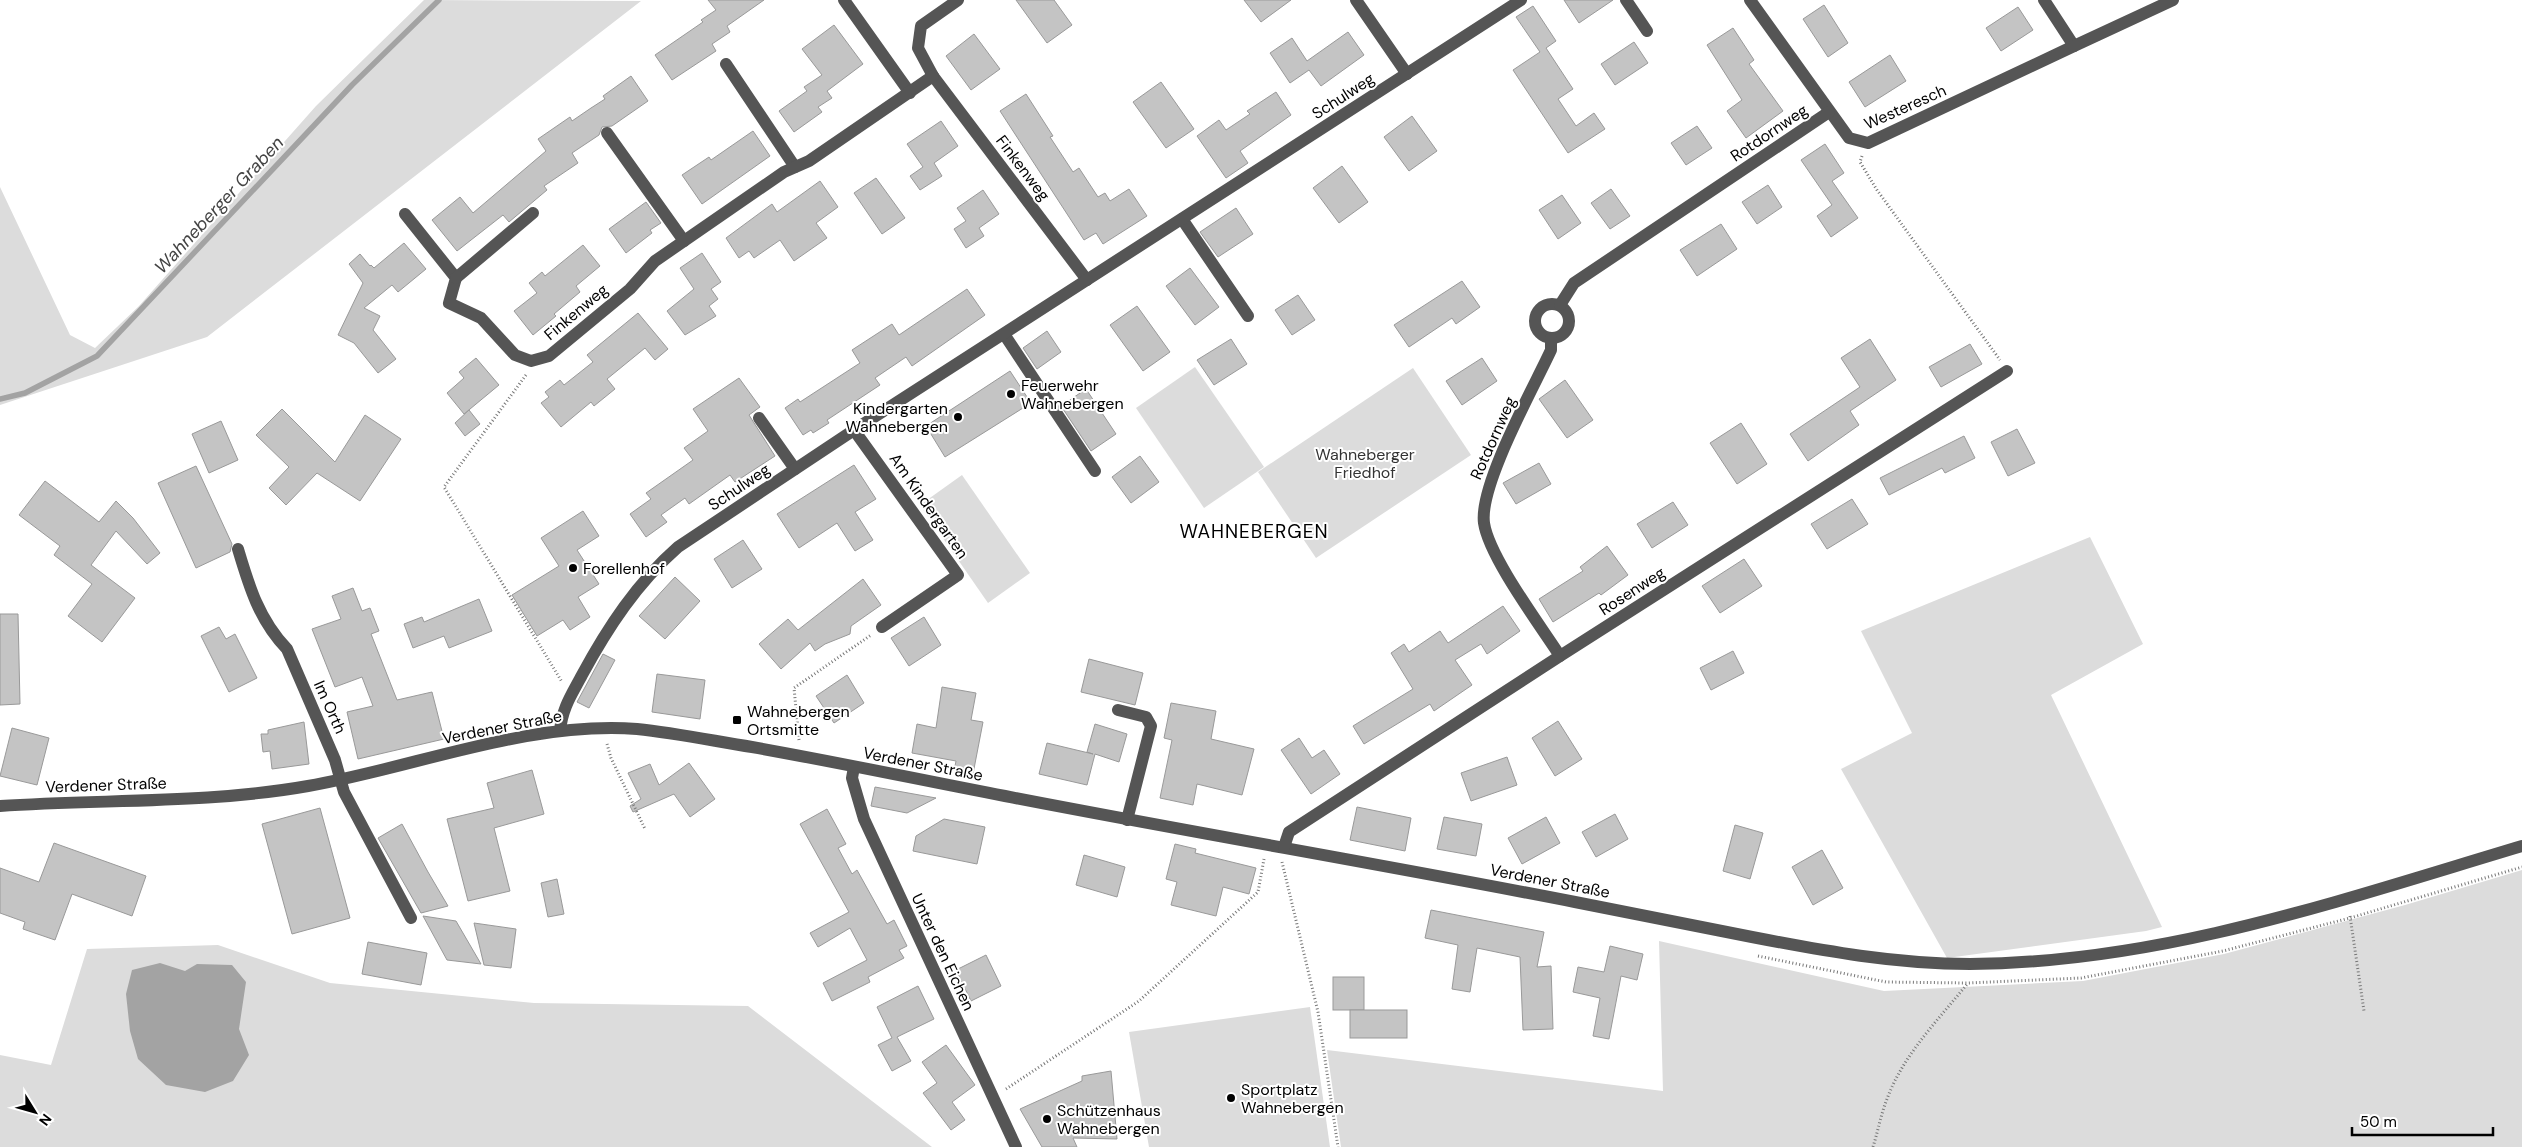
<svg xmlns="http://www.w3.org/2000/svg" width="2522" height="1147" viewBox="0 0 2522 1147" font-family="'DM Sans',sans-serif">
  <style>
    .green { fill: #dcdcdc }
    .water { fill: #a3a3a3 }
    .lines { fill: none; stroke-linecap: round; stroke-linejoin: round }
    .stream { stroke: #a3a3a3; stroke-width: 5.5 }
    .building { fill: #c4c4c4; stroke: #999 }
    .path { stroke: #777; stroke-width: 3; stroke-dasharray: 1 2.5; stroke-linecap: butt }
    .minor { stroke: #555; stroke-width: 12 }
    .poi-dot { fill: #000; stroke: #fff; stroke-width: 2 }
    .labels { text-anchor: middle; dominant-baseline: central; stroke-width: 4; stroke-linejoin: round; paint-order: stroke }
    .street-label { font-size: 16px; fill: #000; stroke: #fff }
    .poi-label { font-size: 16px; fill: #000; stroke: #fff; text-anchor: start }
    .park-label { font-size: 16px; fill: #333; stroke: #fff }
    .water-label { font-size: 18px; font-style: italic; fill: #444; stroke: #fff }
    .quarter-label { font-size: 19px; letter-spacing: 1px; fill: #000; stroke: #fff }
  </style>
  <rect width="100%" height="100%" fill="#fff"/>
  <!-- green -->
  <g class="green">
    <path d="M424,0L641,1L207,337L0,405V187L70,335L95,348L139,306L316,106Z"/>
    <path d="M1195,367L1264,467L1204,508L1136,408Z"/>
    <path d="M1413,368L1471,455L1316,558L1258,472Z"/>
    <path d="M962,475L1030,573L988,603L920,505Z"/>
    <path d="M2090,537L2143,644L2051,695L2162,927L2146,931L1947,958L1841,769L1912,733L1861,631Z"/>
    <path d="M2522,870V1147H1341L1327,1050L1663,1091L1659,941L1884,991L2083,981L2224,954L2405,905Z"/>
    <path d="M218,945L330,983L534,1003L748,1006L932,1147H0V1055L51,1065L87,949Z"/>
    <path d="M1310,1007L1330,1147H1149L1129,1032Z"/>
  </g>
  <!-- water -->
  <path class="water" d="M160,963L185,971L197,964L232,965L246,982L239,1029L249,1055L233,1081L205,1092L166,1085L138,1059L130,1031L126,994L132,970Z"/>
  <g class="lines">
    <!-- stream -->
    <path class="stream" d="M0,399L25,393L97,356L352,85L439,0"/>
  </g>
  <!-- building -->
  <g class="building">
    <path d="M708,0H764L727,26L730,32L712,44L716,51L672,80L655,55L703,22L701,20L716,10Z"/>
    <path d="M1016,0H1054L1072,25L1047,43Z"/>
    <path d="M1244,0H1291L1261,22Z"/>
    <path d="M1564,0H1613L1579,23Z"/>
    <path d="M1824,5L1848,43L1828,57L1803,19Z"/>
    <path d="M1533,6L1556,41L1546,48L1573,89L1558,99L1576,126L1594,113L1605,129L1568,153L1513,70L1540,52L1516,17Z"/>
    <path d="M2018,7L2033,30L2001,51L1986,28Z"/>
    <path d="M834,25L863,64L827,91L832,98L818,107L822,112L794,132L779,111L807,91L804,87L822,75L802,49Z"/>
    <path d="M1733,28L1754,60L1749,64L1783,111L1746,138L1727,111L1742,100L1707,45Z"/>
    <path d="M1348,32L1364,55L1321,86L1309,70L1290,83L1270,53L1292,38L1307,61Z"/>
    <path d="M974,34L1000,69L971,90L946,56Z"/>
    <path d="M1634,42L1648,63L1615,85L1601,64Z"/>
    <path d="M1890,55L1906,81L1865,107L1849,82Z"/>
    <path d="M631,76L648,101L612,126L602,127L599,135L572,153L578,163L544,186L547,190L509,222L503,215L457,251L432,220L460,197L473,213L546,151L538,139L570,117L572,121L591,108L605,99L603,96Z"/>
    <path d="M1161,82L1194,129L1166,148L1133,102Z"/>
    <path d="M1276,92L1291,115L1240,151L1248,163L1226,178L1197,136L1219,120L1226,130L1250,114L1247,111Z"/>
    <path d="M1026,94L1053,136L1050,137L1073,172L1079,168L1098,197L1105,193L1110,201L1129,189L1147,216L1103,244L1096,233L1084,240L1000,111Z"/>
    <path d="M1412,116L1437,151L1409,171L1384,137Z"/>
    <path d="M941,121L958,146L934,163L942,176L920,190L910,176L923,167L907,144Z"/>
    <path d="M1697,126L1712,148L1686,165L1671,143Z"/>
    <path d="M753,131L770,156L702,204L682,175L709,157L711,160Z"/>
    <path d="M1825,144L1844,173L1832,181L1858,218L1831,237L1817,216L1832,205L1801,160Z"/>
    <path d="M1342,166L1368,202L1339,223L1313,188Z"/>
    <path d="M876,178L905,218L882,234L854,193Z"/>
    <path d="M820,181L838,207L816,223L827,238L794,261L780,240L754,258L749,251L739,258L726,238L772,204L777,212Z"/>
    <path d="M1768,185L1782,207L1757,224L1742,202Z"/>
    <path d="M1611,189L1630,216L1610,229L1591,203Z"/>
    <path d="M983,190L999,214L979,228L984,236L966,248L954,229L966,221L957,208Z"/>
    <path d="M1562,195L1581,223L1558,239L1539,210Z"/>
    <path d="M646,202L661,223L650,230L652,233L626,253L609,229Z"/>
    <path d="M1236,208L1253,234L1218,257L1200,232Z"/>
    <path d="M1721,224L1737,249L1697,276L1680,250Z"/>
    <path d="M404,243L426,269L398,292L392,285L364,308L380,316L373,330L396,359L378,373L354,343L338,335L363,283L349,264L360,254L370,266L371,265L374,268Z"/>
    <path d="M583,245L600,266L576,286L580,292L554,314L556,316L533,335L514,311L537,293L529,283L542,272L545,276Z"/>
    <path d="M702,253L721,282L711,289L718,299L709,306L716,316L685,335L667,311L694,289L680,268Z"/>
    <path d="M1190,268L1219,307L1195,325L1166,286Z"/>
    <path d="M1462,281L1480,307L1456,324L1452,318L1409,347L1394,325Z"/>
    <path d="M967,289L985,315L912,366L906,357L875,378L880,385L827,420L829,423L813,433L811,430L803,435L785,408L798,399L800,402L860,363L852,350L892,324L899,335Z"/>
    <path d="M1298,295L1315,320L1292,335L1275,310Z"/>
    <path d="M1137,306L1170,352L1143,371L1110,325Z"/>
    <path d="M638,313L668,349L655,360L645,348L607,379L615,389L594,406L591,402L561,427L541,403L549,397L545,392L560,380L564,385L593,362L587,355Z"/>
    <path d="M1047,331L1061,352L1037,369L1023,348Z"/>
    <path d="M1231,339L1247,364L1214,385L1197,360Z"/>
    <path d="M1870,339L1896,380L1850,411L1859,425L1808,461L1790,434L1860,387L1841,358Z"/>
    <path d="M1970,344L1982,364L1941,387L1929,367Z"/>
    <path d="M476,358L499,385L464,414L447,393L464,378L459,372Z"/>
    <path d="M1482,358L1497,381L1462,405L1446,381Z"/>
    <path d="M1010,371L1031,403L945,457L926,426Z"/>
    <path d="M739,378L760,407L749,415L775,456L735,482L730,475L689,504L685,498L661,515L667,522L646,537L630,514L651,499L646,493L693,460L684,448L708,431L693,409Z"/>
    <path d="M1565,380L1593,420L1567,438L1539,399Z"/>
    <path d="M1086,389L1116,434L1091,451L1061,406Z"/>
    <path d="M282,409L335,462L365,415L401,439L360,501L317,473L286,505L269,488L289,467L256,435Z"/>
    <path d="M469,410L480,424L465,436L455,423Z"/>
    <path d="M221,421L238,460L209,473L192,434Z"/>
    <path d="M1741,423L1767,464L1737,484L1710,443Z"/>
    <path d="M2017,429L2035,463L2008,476L1991,442Z"/>
    <path d="M1964,436L1975,458L1945,473L1942,468L1889,495L1880,478Z"/>
    <path d="M1140,456L1159,482L1131,503L1112,477Z"/>
    <path d="M1539,463L1551,484L1516,504L1503,483Z"/>
    <path d="M854,465L876,499L855,512L873,540L855,551L837,523L799,548L777,514Z"/>
    <path d="M196,466L232,544L230,552L196,568L158,483Z"/>
    <path d="M45,481L99,522L116,501L133,518L160,553L147,564L116,531L91,565L135,598L102,642L68,616L92,584L54,555L60,546L19,515Z"/>
    <path d="M1852,499L1868,524L1827,549L1811,524Z"/>
    <path d="M1673,502L1688,525L1652,548L1637,524Z"/>
    <path d="M583,511L599,536L577,550L599,584L578,597L590,617L570,630L563,620L537,636L512,595L559,566L541,538Z"/>
    <path d="M743,540L762,569L732,588L714,559Z"/>
    <path d="M1607,546L1628,575L1601,595L1599,593L1553,622L1539,599L1583,571L1580,567Z"/>
    <path d="M1744,559L1762,586L1720,613L1702,586Z"/>
    <path d="M675,577L700,601L665,639L639,616Z"/>
    <path d="M863,579L881,605L851,626L850,634L825,644L815,651L810,643L781,669L759,644L788,619L798,630Z"/>
    <path d="M353,588L362,611L370,608L379,631L371,634L397,700L432,692L444,739L358,759L347,712L373,706L362,677L335,687L312,629L341,619L332,596Z"/>
    <path d="M479,599L492,631L449,648L444,636L413,648L404,624L422,617L424,622Z"/>
    <path d="M1503,606L1520,631L1487,654L1481,644L1455,660L1472,685L1434,711L1430,704L1364,744L1353,726L1413,689L1391,653L1404,644L1409,652L1440,631L1448,643Z"/>
    <path d="M0,614H18L20,704L0,705Z"/>
    <path d="M924,617L941,645L909,666L891,638Z"/>
    <path d="M219,627L226,639L235,634L257,678L229,692L201,636Z"/>
    <path d="M1733,651L1744,673L1711,690L1700,668Z"/>
    <path d="M603,654L615,660L589,708L577,702Z"/>
    <path d="M1089,659L1143,673L1135,705L1081,692Z"/>
    <path d="M657,674L705,680L700,719L652,712Z"/>
    <path d="M847,675L864,703L834,723L816,696Z"/>
    <path d="M942,687L976,693L971,720L983,722L973,774L954,771L956,761L912,753L917,724L936,728Z"/>
    <path d="M1171,703L1216,711L1211,739L1254,749L1242,795L1197,784L1193,805L1160,798L1172,740L1164,738Z"/>
    <path d="M1558,721L1582,759L1555,776L1532,738Z"/>
    <path d="M304,722L309,764L272,769L270,751L263,752L261,734H268V730Z"/>
    <path d="M1095,724L1127,734L1119,762L1095,754L1087,785L1039,774L1047,743L1093,754L1087,752Z"/>
    <path d="M12,728L49,738L37,785L0,776Z"/>
    <path d="M1299,738L1312,758L1324,750L1340,774L1311,794L1281,750Z"/>
    <path d="M1507,757L1517,785L1471,801L1461,773Z"/>
    <path d="M689,763L715,799L690,817L674,794L633,812L630,806L641,799L628,773L650,764L659,785Z"/>
    <path d="M532,770L544,814L494,828L510,891L468,901L447,819L494,808L487,783Z"/>
    <path d="M875,787L936,798L907,813L871,806Z"/>
    <path d="M1357,807L1411,818L1405,851L1350,840Z"/>
    <path d="M320,808L350,918L292,934L262,824Z"/>
    <path d="M827,809L846,844L838,848L852,874L857,870L887,924L894,920L907,946L899,950L904,958L868,977L870,982L832,1001L823,983L867,960L850,928L818,947L810,933L849,912L800,824Z"/>
    <path d="M1615,814L1628,839L1596,857L1582,832Z"/>
    <path d="M1444,817L1482,824L1476,856L1437,849Z"/>
    <path d="M1546,817L1560,843L1522,864L1508,838Z"/>
    <path d="M944,819L985,827L977,864L913,851L916,836Z"/>
    <path d="M402,824L428,872L448,906L421,913L378,838Z"/>
    <path d="M1735,825L1763,833L1750,879L1723,871Z"/>
    <path d="M54,843L146,876L132,916L72,894L55,940L23,929L25,922L0,913V868L39,882Z"/>
    <path d="M1175,844L1196,849L1195,853L1256,868L1249,894L1223,887L1216,916L1171,905L1177,882L1166,879Z"/>
    <path d="M1822,850L1843,888L1813,905L1792,867Z"/>
    <path d="M1084,855L1125,867L1117,897L1076,885Z"/>
    <path d="M557,879L564,914L548,917L541,883Z"/>
    <path d="M1431,910L1544,932L1537,967L1551,966L1553,1029L1523,1030L1520,957L1477,948L1470,992L1452,989L1458,945L1425,938Z"/>
    <path d="M423,916L456,921L481,964L447,960Z"/>
    <path d="M474,923L516,929L511,968L484,965Z"/>
    <path d="M368,942L427,953L421,985L362,974Z"/>
    <path d="M1610,946L1643,954L1637,980L1621,976L1609,1039L1593,1036L1600,998L1573,992L1578,967L1604,972Z"/>
    <path d="M986,955L1001,986L971,1001L956,970Z"/>
    <rect x="1333" y="977" width="31" height="33"/>
    <path d="M918,986L934,1019L897,1037L911,1061L892,1071L878,1045L892,1038L877,1007Z"/>
    <rect x="1350" y="1010" width="57" height="28"/>
    <path d="M946,1045L975,1085L952,1102L965,1120L951,1130L923,1093L937,1083L922,1062Z"/>
    <path d="M1111,1071L1117,1139L1073,1138L1077,1147H1042L1020,1109L1082,1081V1076Z"/>
  </g>
  <g class="lines">
    <!-- path -->
    <g class="path">
      <path d="M1862,156L1860,162L1877,190L2000,360"/>
      <path d="M526,375L444,487L562,682"/>
      <path d="M799,740L794,688L871,635"/>
      <path d="M607,744L611,758L645,829"/>
      <path d="M1282,862L1318,1012L1338,1147"/>
      <path d="M2350,916L2364,1011"/>
      <path d="M1758,956L1886,982L1968,983L2081,978L2223,951L2350,918L2522,867"/>
      <path d="M1006,1089L1139,1001L1258,892L1264,859"/>
      <path d="M1873,1147C1878,1131 1881,1114 1887,1099C1903,1055 1939,1019 1968,983"/>
    </g>
    <!-- minor -->
    <g class="minor">
      <path d="M844,0L910,93"/>
      <path d="M958,0L921,26L918,48L933,76L1087,280"/>
      <path d="M1356,0L1407,74"/>
      <path d="M1626,0L1647,31"/>
      <path d="M1750,0L1849,138L1868,143L2074,46L2044,0"/>
      <path d="M2074,46L2173,0"/>
      <path d="M726,64L795,167"/>
      <path d="M607,133L684,241"/>
      <path d="M405,214L456,278L449,303L481,318L515,355L531,361L549,356L630,289L655,261L784,172L809,161L933,76"/>
      <path d="M1182,219L1248,316"/>
      <path d="M456,278L533,213"/>
      <circle cx="1552" cy="321" r="17"/>
      <path d="M1560,305L1574,283L1829,112"/>
      <path d="M1004,334L1095,471"/>
      <path d="M1551,338V350C1533,389 1479,485 1484,523C1489,557 1540,625 1560,656"/>
      <path d="M759,418L795,469"/>
      <path d="M854,430L958,575L882,627"/>
      <path d="M238,549C249,586 259,620 287,649L335,760L344,792L411,918"/>
      <path d="M1118,710L1146,717L1151,726L1127,820"/>
      <path d="M560,731C562,708 572,694 582,675C608,627 637,583 678,547L854,430L1521,0"/>
      <path d="M854,767L852,778L864,819L1016,1147"/>
      <path d="M0,806C103,799 207,804 308,786C417,767 526,721 637,729C676,733 714,741 752,747C837,762 921,780 1005,796C1195,833 1386,865 1575,902C1634,914 1693,925 1752,937C1824,951 1896,964 1970,964C2161,963 2341,900 2522,846"/>
      <path d="M1284,847L1289,832L1560,656L2007,371"/>
    </g>
  </g>
  <!-- markers -->
  <g class="poi-dot">
    <circle cx="1011" cy="394" r="5"/>
    <circle cx="958" cy="417" r="5"/>
    <circle cx="573" cy="568" r="5"/>
    <rect x="732" y="715" width="10" height="10" rx="2.5"/>
    <circle cx="1231" cy="1098" r="5"/>
    <circle cx="1047" cy="1119" r="5"/>
  </g>
  <g class="labels">
    <!-- street labels -->
    <g class="street-label">
      <text transform="translate(1343 96) rotate(-33)">Schulweg</text>
      <text transform="translate(1905 107) rotate(-24)">Westeresch</text>
      <text transform="translate(1769 133) rotate(-34)">Rotdornweg</text>
      <text transform="translate(1023 168) rotate(53)">Finkenweg</text>
      <text transform="translate(576 312) rotate(-40)">Finkenweg</text>
      <text transform="translate(1493 438) rotate(-66)">Rotdornweg</text>
      <text transform="translate(739 487) rotate(-34)">Schulweg</text>
      <text transform="translate(929 506) rotate(55)">Am Kindergarten</text>
      <text transform="translate(1632 591) rotate(-33)">Rosenweg</text>
      <text transform="translate(330 707) rotate(66)">Im Orth</text>
      <text transform="translate(502 727) rotate(-11)">Verdener Straße</text>
      <text transform="translate(923 764) rotate(11)">Verdener Straße</text>
      <text transform="translate(106 785) rotate(-2)">Verdener Straße</text>
      <text transform="translate(1550 881) rotate(11)">Verdener Straße</text>
      <text transform="translate(943 952) rotate(65)">Unter den Eichen</text>
    </g>
    <!-- poi labels -->
    <g class="poi-label">
      <text x="1021" y="385">Feuerwehr<tspan x="1021" dy="18">Wahnebergen</tspan></text>
      <text x="948" y="408" text-anchor="end">Kindergarten<tspan x="948" dy="18">Wahnebergen</tspan></text>
      <text x="583" y="568">Forellenhof</text>
      <text x="747" y="711">Wahnebergen<tspan x="747" dy="18">Ortsmitte</tspan></text>
      <text x="1241" y="1089">Sportplatz<tspan x="1241" dy="18">Wahnebergen</tspan></text>
      <text x="1057" y="1110">Schützenhaus<tspan x="1057" dy="18">Wahnebergen</tspan></text>
    </g>
    <!-- park labels -->
    <g class="park-label">
      <text x="1365" y="454">Wahneberger<tspan x="1365" dy="18">Friedhof</tspan></text>
    </g>
    <!-- water labels -->
    <g class="water-label">
      <text transform="translate(219 205) rotate(-47)">Wahneberger Graben</text>
    </g>
    <!-- quarter labels -->
    <g class="quarter-label">
      <text x="1254" y="531">WAHNEBERGEN</text>
    </g>
  </g>
  <!-- north arrow -->
  <g transform="translate(35 1112) rotate(127)" stroke="#ffffff" stroke-width="4" paint-order="stroke">
  <path d="M0-4L9 19L0 12L-9 19Z" fill="#000000"/>
  <text y="-8" font-size="14" font-weight="bold" text-anchor="middle" fill="#000000">N</text>
  </g>
  <!-- scale -->
  <path d="M2352 1127v8h141v-8" fill="none" stroke="#000000" stroke-width="2.5"/>
  <text x="2360" y="1127" font-size="15" fill="#000000" stroke="#ffffff" stroke-width="4" paint-order="stroke">50 m</text>
</svg>
